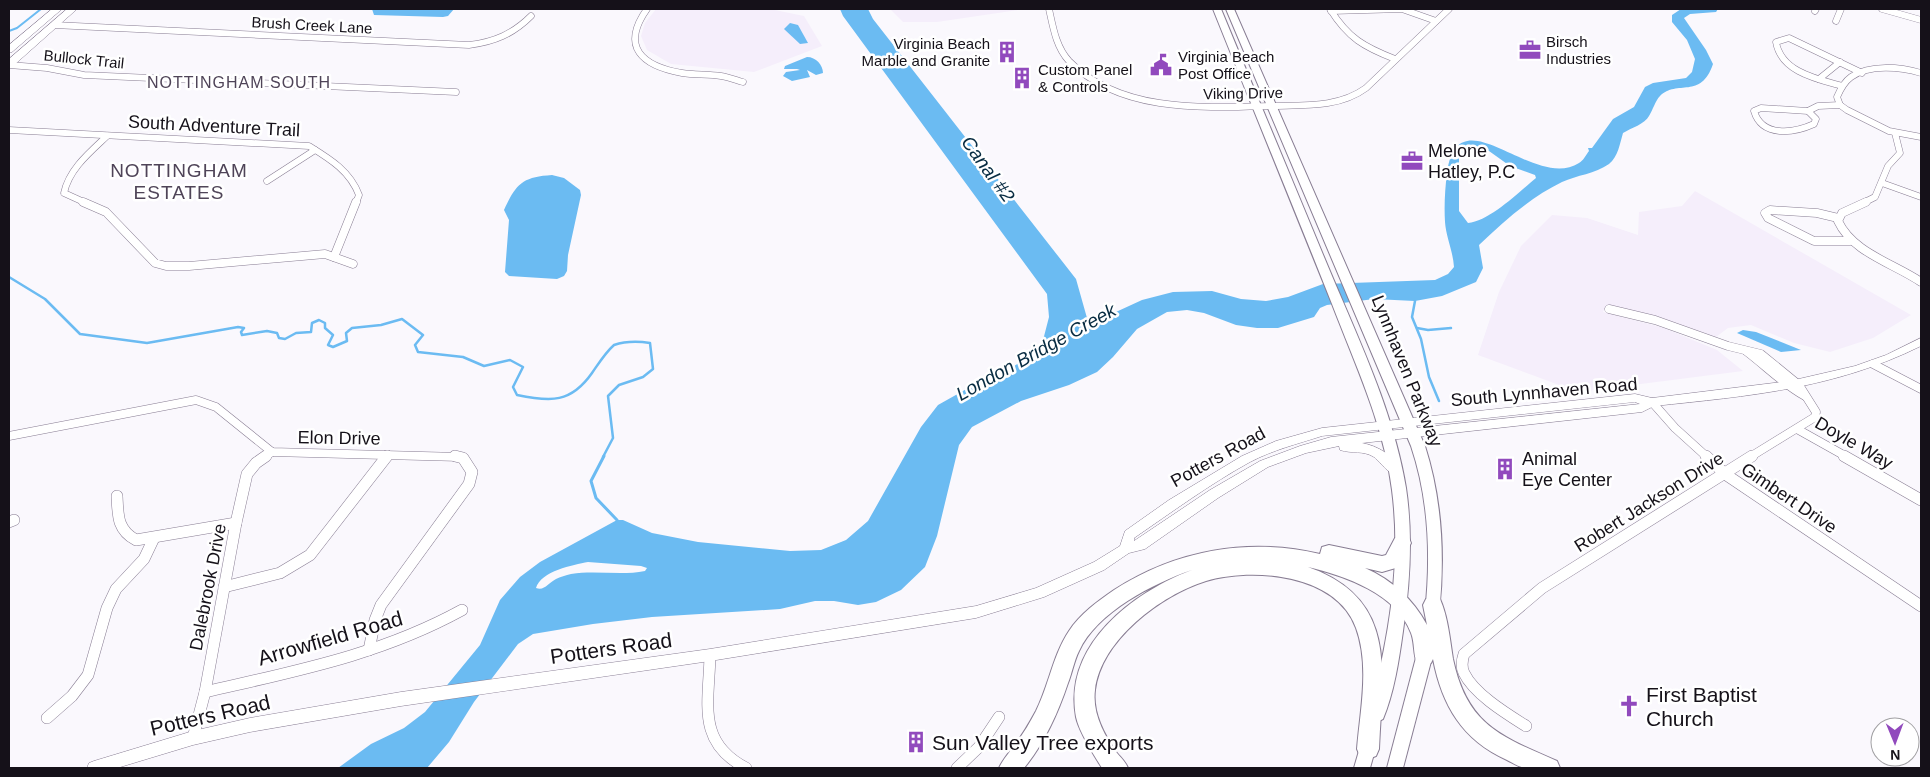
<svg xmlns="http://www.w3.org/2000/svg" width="1930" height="777" viewBox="0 0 1930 777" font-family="Helvetica,sans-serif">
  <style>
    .built { fill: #f5eefb }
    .water { fill: #6bbbf2; fill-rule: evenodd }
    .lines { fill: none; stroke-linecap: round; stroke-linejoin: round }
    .stream-far2 { stroke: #6bbbf2; stroke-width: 2 }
    .stream-far1 { stroke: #6bbbf2; stroke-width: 2.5 }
    .stream { stroke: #6bbbf2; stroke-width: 3 }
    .minor-far2-casing { stroke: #887d93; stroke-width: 7 }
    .minor-far1-casing { stroke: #887d93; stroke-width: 9 }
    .minor-casing { stroke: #887d93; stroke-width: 12 }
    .tertiary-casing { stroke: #887d93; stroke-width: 1 }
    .secondary-casing { stroke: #887d93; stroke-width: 2 }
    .primary-casing { stroke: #887d93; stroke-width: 1 }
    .motorway-casing { stroke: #887d93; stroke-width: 2 }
    .minor-far2 { stroke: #fff; stroke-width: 6 }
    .minor-far1 { stroke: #fff; stroke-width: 8 }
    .minor { stroke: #fff; stroke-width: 11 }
    .tertiary { fill: #fff; fill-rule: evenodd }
    .secondary { fill: #fff; fill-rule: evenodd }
    .primary { fill: #fff; fill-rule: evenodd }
    .motorway { fill: #fff; fill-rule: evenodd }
    .labels { text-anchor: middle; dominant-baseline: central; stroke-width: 5; stroke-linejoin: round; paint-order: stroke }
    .far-street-label { font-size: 15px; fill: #151119; stroke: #fff }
    .far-poi-label { font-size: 15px; fill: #151119; stroke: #fff; text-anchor: start }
    .far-neighbourhood-label { font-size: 16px; letter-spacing: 1px; fill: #4f4458; stroke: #fff }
    .street-label { font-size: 18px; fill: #151119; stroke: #fff }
    .poi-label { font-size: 18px; fill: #151119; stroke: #fff; text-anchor: start }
    .water-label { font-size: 19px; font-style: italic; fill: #082c42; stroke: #fff }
    .neighbourhood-label { font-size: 19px; letter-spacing: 1px; fill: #4f4458; stroke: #fff }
    .near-street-label { font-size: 21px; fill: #151119; stroke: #fff }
    .near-poi-label { font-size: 21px; fill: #151119; stroke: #fff; text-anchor: start }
  </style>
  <rect width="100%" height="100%" fill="#faf8fd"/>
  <!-- built -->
  <g class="built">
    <path d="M656,9H770L804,16L822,46L754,72L671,64L647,50L641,36L645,23Z"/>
    <path d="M890,9H1024L937,22H903Z"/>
    <path d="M1695,191L1911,315L1873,338L1830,352L1794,343L1751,325L1728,328L1716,337L1662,318L1639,312H1622L1606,306L1603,312L1664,328L1717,350L1743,371L1578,392L1478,355L1499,292L1521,246L1552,215L1587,218L1638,235L1639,212L1682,206Z"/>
  </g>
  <!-- water -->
  <g class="water">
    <path d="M372,9H454L448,16L443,17L374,15Z"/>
    <path d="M840,9H868L873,19L1076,279L1087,318L1092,323L1142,300L1173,292L1212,291L1241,299L1266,301L1288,297L1323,284L1435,280L1448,274L1454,267C1453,251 1446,237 1445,222C1444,206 1445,189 1447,173C1458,92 1533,192 1579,163C1583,161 1586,155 1589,151L1588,148H1592L1613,119L1634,107L1645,87L1653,83L1686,78L1692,72L1695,59L1687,40L1672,22V15L1681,9H1718L1716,12L1690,14L1684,18L1706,50L1713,64C1701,100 1677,79 1660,96C1655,101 1653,110 1649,116C1645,124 1631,128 1623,133C1620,143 1618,157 1609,164C1595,174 1577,175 1562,182C1531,197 1504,221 1479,245L1483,268L1476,282L1442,296L1415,301L1374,299L1327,305L1320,308L1314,317L1278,328H1257L1236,325L1204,313L1187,310L1167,312L1137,329L1113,357L1097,372L1069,385L1021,401L972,427L959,445L937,536L925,567L901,590L876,602L858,605L834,601H815L780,609L652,617L593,624L533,634L518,644L474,702L449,742L427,768H338L371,744L404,728L425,712L480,645L500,600L520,577L540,562L617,520H623L652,533L698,542L790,551L821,550L846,540L868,521L921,427L938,405L970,387L998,377L1041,348L1049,317L1047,294L843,16ZM1474,148L1489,151L1510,166L1535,175L1536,178C1519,192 1490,221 1468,223L1459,211V158L1465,150ZM588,562L641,566L647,568L645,571C621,576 596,570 571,574C566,575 560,577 556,579C548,583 545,591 536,588C541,571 573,565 588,562Z"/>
    <path d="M790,23L798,25L808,43L800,44L784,29Z"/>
    <path d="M807,57C816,57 823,65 823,73L816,75L807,70L810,77L792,81L783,76L786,72L800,70L797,69H784L785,66Z"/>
    <path d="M552,175L564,178L580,190L581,195L568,255L567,271L564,276L557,279L509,276L505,272L509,220L504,210C516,184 522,177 552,175Z"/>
    <path d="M1743,330L1756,332L1801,350L1781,352L1737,333Z"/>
  </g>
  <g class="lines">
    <!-- stream-far2 -->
    <path class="stream-far2" d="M9,31L17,28L41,9"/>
    <!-- stream-far1 -->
    <g class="stream-far1">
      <path d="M9,277L45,299L80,334L147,343L238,327L244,328L241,332L242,335L267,331L277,333L279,338L285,339L296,333L311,332L312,323L319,320L325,323V328L333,335L328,345L333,347L347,341L346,333L352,328L381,325L402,319L423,335L415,345L418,352L463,357L484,366L510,360L523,367L513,387L517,395C551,402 571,403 592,373C599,363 605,353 614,345C626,341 637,341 650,343L653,369L643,377L619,385L608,396L613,438L603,457"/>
      <path d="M1415,301L1412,317L1421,339L1429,377L1439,401"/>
      <path d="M1417,328L1428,330L1451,328"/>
    </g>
    <!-- stream -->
    <path class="stream" d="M604,456L591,481L596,498L617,520"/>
    <!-- minor-far2 casing -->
    <g class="minor-far2-casing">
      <g id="minor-far2">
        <path d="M647,9C620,47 642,66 682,73C695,75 708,74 721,76C728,77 736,80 743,82"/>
        <path d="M1049,9C1053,27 1056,47 1069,61C1120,113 1204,108 1271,106C1303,105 1339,108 1366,88L1449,9"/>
        <path d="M1330,9C1348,38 1364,47 1395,59"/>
        <path d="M1882,9L1921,20"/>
        <path d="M1331,11L1402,9L1436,21"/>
        <path d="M1815,11L1816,9"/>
        <path d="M1836,21L1841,9"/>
        <path d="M54,25L469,45C494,42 513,34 531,16"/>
        <path d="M9,65L47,68L84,75L456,92"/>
        <path d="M1921,73C1900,67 1870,64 1851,77C1844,82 1840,90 1837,97L1840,105L1847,110L1889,131L1921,137"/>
        <path d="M1819,79L1840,62"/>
        <path d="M1842,86C1817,79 1781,72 1776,42L1789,38L1862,73"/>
        <path d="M1761,108L1808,111L1816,119L1814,124C1794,133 1762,138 1754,111Z"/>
        <path d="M1808,111L1818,106L1840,105"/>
        <path d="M9,130L309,146C330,159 350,171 359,195L356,203"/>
        <path d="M267,181L315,150"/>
        <path d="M1882,183L1921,197"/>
        <path d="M86,203L64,193C69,169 90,152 107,136"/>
        <path d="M1863,203L1875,197L1888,166L1900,153L1895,133"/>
      </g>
    </g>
    <!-- minor-far1 casing -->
    <g class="minor-far1-casing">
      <g id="minor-far1">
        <path d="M83,202L106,212L155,263L166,266H189L325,254L353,264"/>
        <path d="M1866,202L1842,213L1838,221C1853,253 1893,263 1921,282"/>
        <path d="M1838,218L1817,213L1770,210L1765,213L1768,218L1814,241H1850"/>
        <path d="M334,257L356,202"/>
        <path d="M1609,309L1655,320L1728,346L1761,354L1799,385L1816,412L1815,417L1750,457"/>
        <path d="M1746,351C1766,366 1783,384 1805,396"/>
        <path d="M1873,364L1921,389"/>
        <path d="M1652,402L1675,428L1707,457"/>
        <path d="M1797,429L1847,457"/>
        <path d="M9,436L196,400L216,407L272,452L460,457"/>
        <path d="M264,457L272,452"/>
        <path d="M386,457L388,455"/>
      </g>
    </g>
    <!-- minor casing -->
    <g class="minor-casing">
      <g id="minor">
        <path d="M1706,456L1725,474L1921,606"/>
        <path d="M1844,456L1921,500"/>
        <path d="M117,496C118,515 117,530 136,540L236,523"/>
        <path d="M9,522L14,520"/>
        <path d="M224,587L280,573L310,555L387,456"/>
        <path d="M369,650L375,620L381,605L469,484L472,472L463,458L455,456"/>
        <path d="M710,655C709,703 696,742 746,768"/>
        <path d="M205,692C295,671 380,655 462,610"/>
        <path d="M47,718L72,696L88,675L107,608L116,589L144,559L154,538"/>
        <path d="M1526,726C1507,714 1474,694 1464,673C1461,667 1462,660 1464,654L1542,588L1752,456"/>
        <path d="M193,738L205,692L236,523L247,474L256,463L266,456"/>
        <path d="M957,768L979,747L999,717"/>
      </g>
    </g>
    <!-- tertiary casing -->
    <g class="tertiary-casing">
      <path id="tertiary" d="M1921,338V346C1834,389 1749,396 1654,406L1642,412L1362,443C1378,446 1393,455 1401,470L1399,473C1389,477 1382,463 1374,457C1363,450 1352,454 1340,450L1339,446L1306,453L1268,467L1218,498L1145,549L1129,553L1104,570L1044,597L976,618L710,661L401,706L250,732L193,745L117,768H87L89,763L94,761L193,731L250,718L401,692L710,649L976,606L1036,588L1094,562L1120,546L1125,531L1169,500L1242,456L1276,441L1322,428L1635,394L1652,398L1790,381L1855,366L1886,355ZM1635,402L1640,404L1331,437L1300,446L1260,461L1210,490L1134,541V538C1172,512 1210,484 1250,462C1273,450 1297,444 1322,436Z"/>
    </g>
    <!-- secondary casing -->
    <g class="secondary-casing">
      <g id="secondary">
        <path d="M1213,9H1221C1255,92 1290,174 1324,257C1355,332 1393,408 1406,488C1413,535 1410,584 1403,631C1399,660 1394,693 1383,719L1377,722L1371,719L1369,714C1388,641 1402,566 1392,490C1384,425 1355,364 1332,304C1293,205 1252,107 1213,9Z"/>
        <path d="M1226,9H1234L1425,446C1442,499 1445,558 1439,613L1437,618L1432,620L1427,618L1425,613C1431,558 1429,499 1411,446Z"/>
        <path d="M1426,643L1431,645L1434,650L1403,768H1387L1418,650L1421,645Z"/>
        <path d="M1369,735L1375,737L1377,743L1370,768H1354L1363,737Z"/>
      </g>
    </g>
    <!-- primary casing -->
    <g class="primary-casing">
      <g id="primary">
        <path d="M52,9H62L12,52L9,53V45Z"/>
        <path d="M67,9H77L13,66L9,67V59Z"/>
      </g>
    </g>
    <!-- motorway casing -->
    <g class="motorway-casing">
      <path id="motorway" d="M1402,535L1409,538L1411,543L1399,567L1382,572L1365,568C1392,580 1413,599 1427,625L1423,605L1426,599L1433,597L1440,599C1448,617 1450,640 1453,659C1467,725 1500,736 1557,761L1560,768C1549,768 1535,771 1525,768C1519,767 1513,763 1507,760C1462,740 1442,705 1433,659L1431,663L1424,666L1417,663C1413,654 1415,643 1411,633C1396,593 1345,576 1308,567C1399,599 1382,672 1379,749L1376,756L1368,759L1360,756L1357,749C1360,711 1370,666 1356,628C1337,574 1253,567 1206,581C1161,595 1101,640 1095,690C1092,713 1104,735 1117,753C1121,758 1125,761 1128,768H1102C1094,755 1079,732 1076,717C1063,645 1133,592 1192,570C1154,583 1097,612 1079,651C1074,661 1072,673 1068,683C1058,713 1044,744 1024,768H999C1003,759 1010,752 1016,743C1024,733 1030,722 1036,711C1049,685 1053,655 1069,631C1080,614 1098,601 1114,590C1176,550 1248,537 1320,554L1322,547L1329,545L1382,556L1386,555L1395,538Z"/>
    </g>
    <!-- minor-far2 -->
    <use href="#minor-far2" class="minor-far2"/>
    <!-- minor-far1 -->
    <use href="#minor-far1" class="minor-far1"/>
    <!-- minor -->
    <use href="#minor" class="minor"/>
    <!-- tertiary -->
    <use href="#tertiary" class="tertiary"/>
    <!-- secondary -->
    <use href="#secondary" class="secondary"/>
    <!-- primary -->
    <use href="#primary" class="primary"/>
    <!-- motorway -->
    <use href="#motorway" class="motorway"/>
  </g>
  <!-- icons -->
  <defs>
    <g id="office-bare" transform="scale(1.725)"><path d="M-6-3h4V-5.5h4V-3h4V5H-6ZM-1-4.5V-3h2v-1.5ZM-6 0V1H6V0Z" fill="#914abd" stroke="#fff" stroke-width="2.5" paint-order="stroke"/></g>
    <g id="building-bare" transform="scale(1.725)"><path d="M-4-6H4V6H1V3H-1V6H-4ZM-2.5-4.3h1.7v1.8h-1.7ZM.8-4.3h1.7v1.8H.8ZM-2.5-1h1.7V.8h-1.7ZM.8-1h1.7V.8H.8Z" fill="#914abd" stroke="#fff" stroke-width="2.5" paint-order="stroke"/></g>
    <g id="civic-bare" transform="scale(1.725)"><path d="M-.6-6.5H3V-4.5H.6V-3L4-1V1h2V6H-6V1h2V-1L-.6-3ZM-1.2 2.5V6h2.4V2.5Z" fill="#914abd" stroke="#fff" stroke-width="2.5" paint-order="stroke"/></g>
    <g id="church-bare" transform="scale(1.725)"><path d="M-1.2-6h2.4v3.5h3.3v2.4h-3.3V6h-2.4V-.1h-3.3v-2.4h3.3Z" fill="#914abd" stroke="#fff" stroke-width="2.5" paint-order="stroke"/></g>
  </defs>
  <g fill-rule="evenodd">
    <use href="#office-bare" x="1530" y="50"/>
    <use href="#building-bare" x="1007" y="52"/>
    <use href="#civic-bare" x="1161" y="65"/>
    <use href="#building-bare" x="1022" y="78"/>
    <use href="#office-bare" x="1412" y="161"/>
    <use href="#building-bare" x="1505" y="469"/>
    <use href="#church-bare" x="1629" y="706"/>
    <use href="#building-bare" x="916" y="742"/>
  </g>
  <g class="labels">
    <!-- far-street labels -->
    <g class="far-street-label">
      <text transform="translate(312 25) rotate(3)">Brush Creek Lane</text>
      <text transform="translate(84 59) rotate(6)">Bullock Trail</text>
      <text transform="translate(1243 93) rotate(-1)">Viking Drive</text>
    </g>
    <!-- far-poi labels -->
    <g class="far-poi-label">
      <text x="1546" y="41">Birsch<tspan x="1546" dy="17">Industries</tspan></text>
      <text x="990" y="43" text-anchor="end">Virginia Beach<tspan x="990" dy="17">Marble and Granite</tspan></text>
      <text x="1178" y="56">Virginia Beach<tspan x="1178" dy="17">Post Office</tspan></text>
      <text x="1038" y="69">Custom Panel<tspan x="1038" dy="17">&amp; Controls</tspan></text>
    </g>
    <!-- far-neighbourhood labels -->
    <g class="far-neighbourhood-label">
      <text x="239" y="82">NOTTINGHAM SOUTH</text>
    </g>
    <!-- street labels -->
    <g class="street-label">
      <text transform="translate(214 126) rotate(3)">South Adventure Trail</text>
      <text transform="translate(1407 371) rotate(68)">Lynnhaven Parkway</text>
      <text transform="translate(1544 392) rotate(-5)">South Lynnhaven Road</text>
      <text transform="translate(339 438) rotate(1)">Elon Drive</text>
      <text transform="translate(1854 443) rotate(30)">Doyle Way</text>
      <text transform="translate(1218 457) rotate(-29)">Potters Road</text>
      <text transform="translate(1789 498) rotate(34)">Gimbert Drive</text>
      <text transform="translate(1649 502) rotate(-32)">Robert Jackson Drive</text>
      <text transform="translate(208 587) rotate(-79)">Dalebrook Drive</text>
    </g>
    <!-- poi labels -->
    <g class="poi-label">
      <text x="1428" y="151">Melone<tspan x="1428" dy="21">Hatley, P.C</tspan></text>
      <text x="1522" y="459">Animal<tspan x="1522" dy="21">Eye Center</tspan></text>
    </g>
    <!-- water labels -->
    <g class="water-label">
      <text transform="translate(988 169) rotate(54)">Canal #2</text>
      <text transform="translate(1036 352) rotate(-29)">London Bridge Creek</text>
    </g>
    <!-- neighbourhood labels -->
    <g class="neighbourhood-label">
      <text x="179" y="170">NOTTINGHAM<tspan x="179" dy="22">ESTATES</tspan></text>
    </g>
    <!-- near-street labels -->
    <g class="near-street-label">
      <text transform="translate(330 638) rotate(-16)">Arrowfield Road</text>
      <text transform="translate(611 648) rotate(-8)">Potters Road</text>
      <text transform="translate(210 715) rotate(-13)">Potters Road</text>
    </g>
    <!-- near-poi labels -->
    <g class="near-poi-label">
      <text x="1646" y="694">First Baptist<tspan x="1646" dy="24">Church</tspan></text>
      <text x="932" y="742">Sun Valley Tree exports</text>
    </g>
  </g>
  <!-- border -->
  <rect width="1930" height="777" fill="none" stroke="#151119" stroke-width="20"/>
  <!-- north arrow -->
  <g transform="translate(1895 742) rotate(179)"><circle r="24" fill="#ffffff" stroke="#a1a0a3"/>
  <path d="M0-4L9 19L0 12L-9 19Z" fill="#914abd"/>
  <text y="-8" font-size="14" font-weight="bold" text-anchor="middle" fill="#151119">N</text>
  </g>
</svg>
